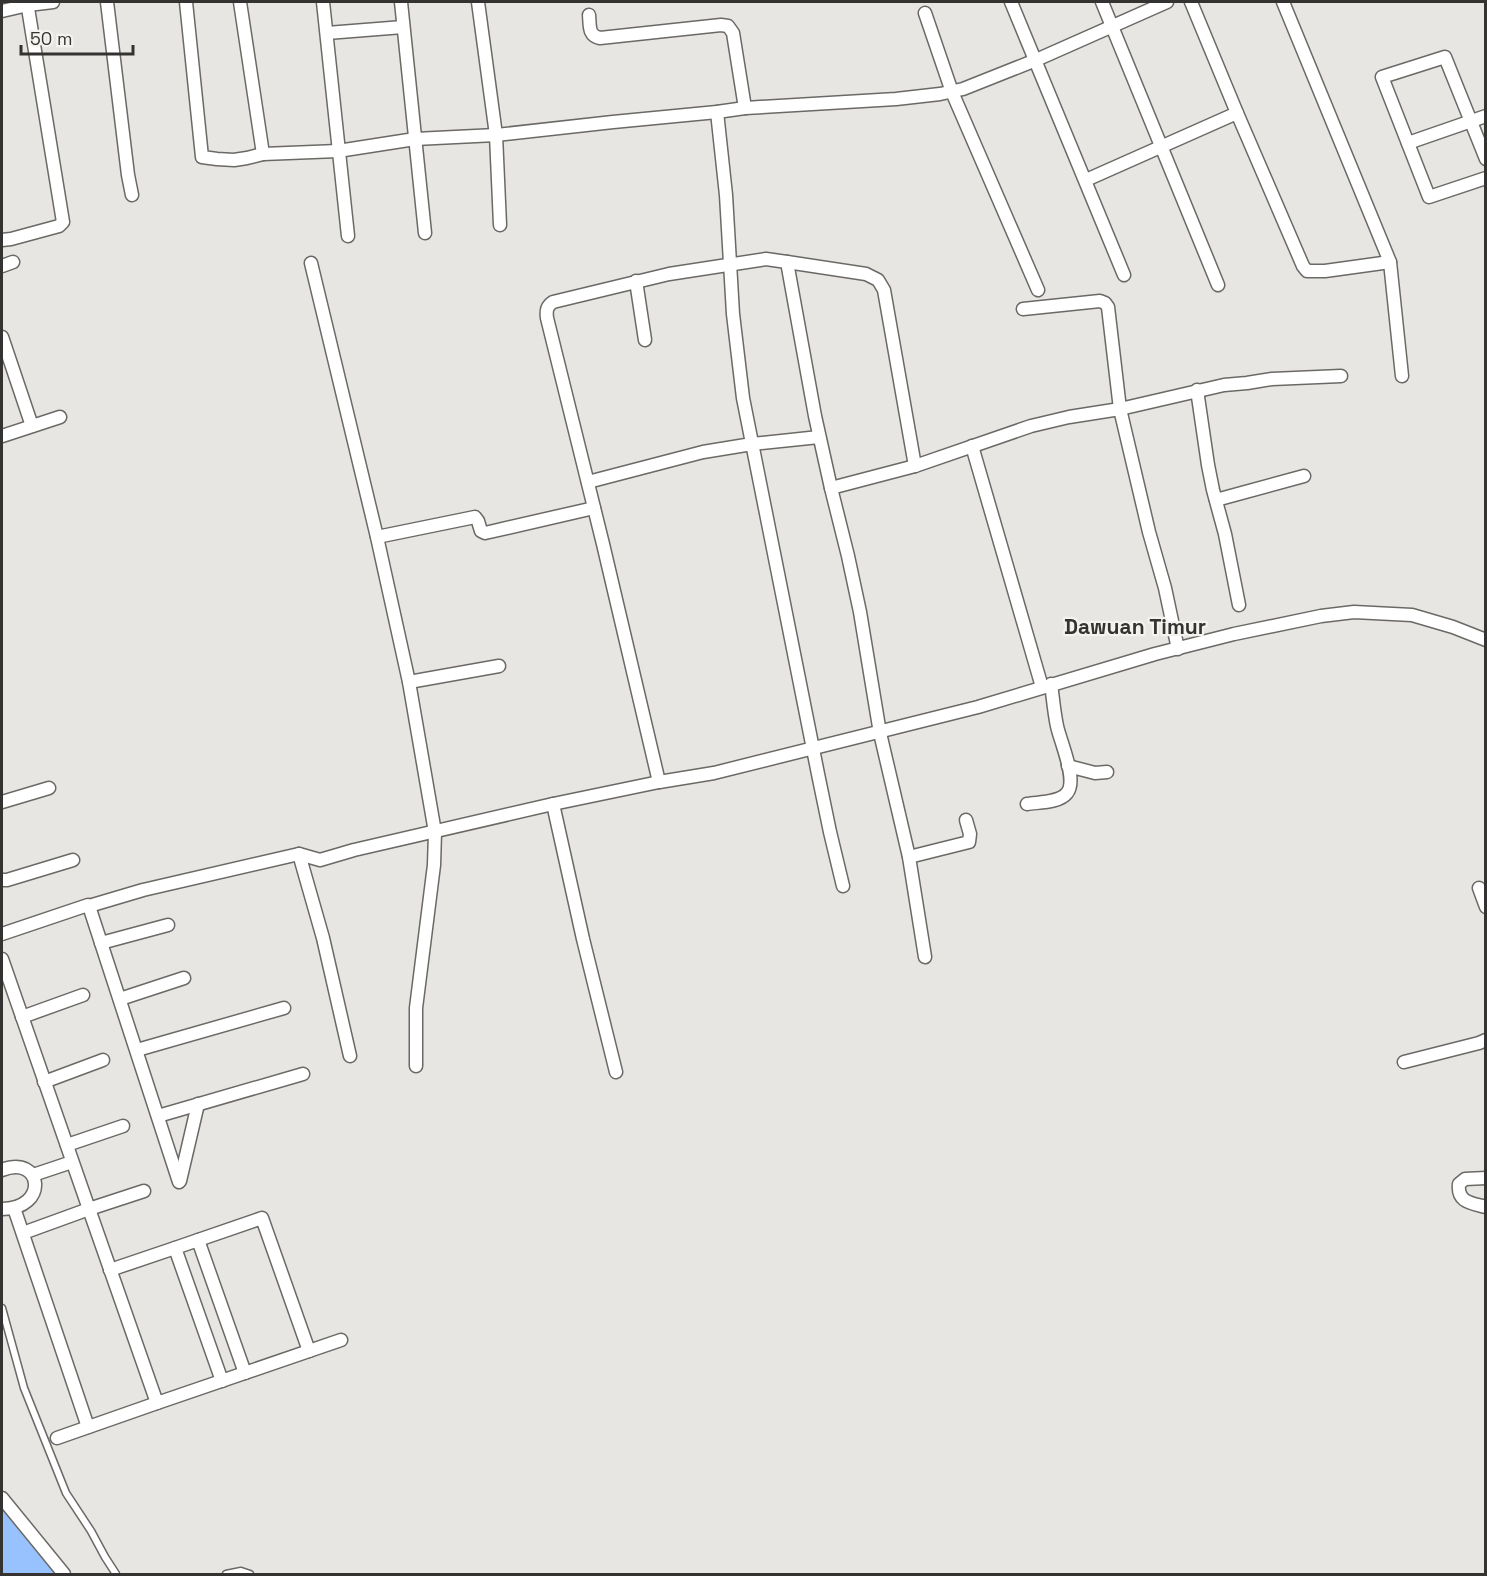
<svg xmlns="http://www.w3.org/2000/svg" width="1487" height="1576" viewBox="0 0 1487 1576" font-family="'Space Grotesk',sans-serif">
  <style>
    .water { fill: #98c2fe; stroke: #7a97c1; stroke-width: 1.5 }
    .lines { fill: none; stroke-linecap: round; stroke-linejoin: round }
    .lane-casing { stroke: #6b6966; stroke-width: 9 }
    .street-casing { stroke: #6b6966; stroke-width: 15 }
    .lane { stroke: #fff; stroke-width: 6 }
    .street { stroke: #fff; stroke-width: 12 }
    .labels { text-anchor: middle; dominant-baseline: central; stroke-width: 4.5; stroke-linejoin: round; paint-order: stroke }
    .quarter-label { font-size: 21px; font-weight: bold; fill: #343332; stroke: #f5f3f0 }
  </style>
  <rect width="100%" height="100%" fill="#e8e6e3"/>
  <!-- water -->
  <path class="water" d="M2,1500L64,1574H2Z"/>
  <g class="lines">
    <!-- lane casing -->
    <g class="lane-casing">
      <g id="lane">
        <path d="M2,1308L24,1388L66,1493L91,1531L105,1557L116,1574"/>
        <path d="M226,1574L241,1571L250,1574"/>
      </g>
    </g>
    <!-- street casing -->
    <g class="street-casing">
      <g id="street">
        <path d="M107,2L128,175L132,195"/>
        <path d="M186,2L202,157L217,159L234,160L247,158L263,154L338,151L415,139L496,135L613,122L717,112L745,108L896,99L940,94L963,89L1036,60L1167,2"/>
        <path d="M240,2L263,154"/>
        <path d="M323,2L348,236"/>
        <path d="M401,2L425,233"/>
        <path d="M478,2L496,135L500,225"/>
        <path d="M1011,2L1124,275"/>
        <path d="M1102,2L1218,285"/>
        <path d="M1191,2L1237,113L1303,266L1307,271H1325L1390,262"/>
        <path d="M1283,2L1390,262L1402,376"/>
        <path d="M2,11L28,5L53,2"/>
        <path d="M925,13L952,92L1038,290"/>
        <path d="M589,15C590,25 588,36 600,38L721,25L728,26L733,33L745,108"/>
        <path d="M327,33L403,27"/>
        <path d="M717,112L726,195L733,314L743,398L818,774L830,832L843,886"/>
        <path d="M1408,143L1486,116"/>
        <path d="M1486,159L1445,57L1382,77L1429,197L1486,178"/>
        <path d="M1086,180L1237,113"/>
        <path d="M2,240L11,239L59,226L63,222L27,2"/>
        <path d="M787,262L866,274L878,280L884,290L915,466"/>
        <path d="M311,263L377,537L409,682L435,832L434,865L416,1008V1066"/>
        <path d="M2,266L13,262"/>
        <path d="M636,281L645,340"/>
        <path d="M1023,309L1100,301L1105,303L1108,307L1120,409L1149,532L1165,588L1178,649"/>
        <path d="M2,337L32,426"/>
        <path d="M1197,390L1208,465L1213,490L1225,534L1239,605"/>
        <path d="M2,436L60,417"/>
        <path d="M972,446L1042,687"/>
        <path d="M588,482L703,452L752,444L819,437"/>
        <path d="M831,488L915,466L1031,426L1069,417L1120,409L1224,385L1247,383L1272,379L1341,376"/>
        <path d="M1216,500L1304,476"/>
        <path d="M377,537L475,517L478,521L481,531L485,533L594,508"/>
        <path d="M409,682L499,666"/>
        <path d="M1068,766L1095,773L1107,772"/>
        <path d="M659,782L603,544L547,318C546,310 547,306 553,302L669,274L766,259L787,262L815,416L831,488L848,556L860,612L880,733L909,857L925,957"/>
        <path d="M2,802L49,788"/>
        <path d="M553,804L583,939L616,1072"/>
        <path d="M1027,804C1039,802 1059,803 1067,793C1078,780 1060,741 1057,726C1054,712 1053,698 1051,684"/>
        <path d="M299,854L323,938L350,1056"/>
        <path d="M909,857L969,842L970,834L966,820"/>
        <path d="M2,880H7L73,860"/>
        <path d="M1479,888L1486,907"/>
        <path d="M89,906L179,1182"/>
        <path d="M2,934L88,905L89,906L143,890L299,854L320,860L354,850L553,804L659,782L714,773L978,707L1155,654L1234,634L1321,616L1354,612L1412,615L1453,627L1486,640"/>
        <path d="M101,943L168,925"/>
        <path d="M2,959L89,1209L23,1233"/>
        <path d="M120,999L184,978"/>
        <path d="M22,1017L83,995"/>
        <path d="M137,1050L284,1008"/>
        <path d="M1404,1062L1479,1043L1486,1040"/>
        <path d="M44,1082L103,1060"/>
        <path d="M158,1116L303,1074"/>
        <path d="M67,1145L123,1126"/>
        <path d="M2,1170C43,1154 49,1209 2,1209"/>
        <path d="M33,1175L72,1162"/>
        <path d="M1486,1178L1465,1179L1459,1184C1457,1203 1472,1203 1486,1207"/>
        <path d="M180,1181L198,1104"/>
        <path d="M144,1191L89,1209L157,1403L341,1340"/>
        <path d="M14,1208L88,1427"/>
        <path d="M198,1240L245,1373"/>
        <path d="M110,1270L175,1248"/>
        <path d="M222,1381L175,1248L262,1218L309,1351"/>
        <path d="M57,1438L157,1403"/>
        <path d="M2,1498L64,1574"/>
      </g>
    </g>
    <!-- lane -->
    <use href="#lane" class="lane"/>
    <!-- street -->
    <use href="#street" class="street"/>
  </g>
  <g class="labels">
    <!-- quarter labels -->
    <g class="quarter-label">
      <text x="1135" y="626">Dawuan Timur</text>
    </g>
  </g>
  <!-- border -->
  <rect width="1487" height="1576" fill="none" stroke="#343332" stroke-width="6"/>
  <!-- scale -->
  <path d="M21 45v9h112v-9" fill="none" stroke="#343332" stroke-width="3"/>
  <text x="30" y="45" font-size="18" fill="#343332" stroke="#f5f3f0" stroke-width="4.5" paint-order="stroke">50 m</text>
</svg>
